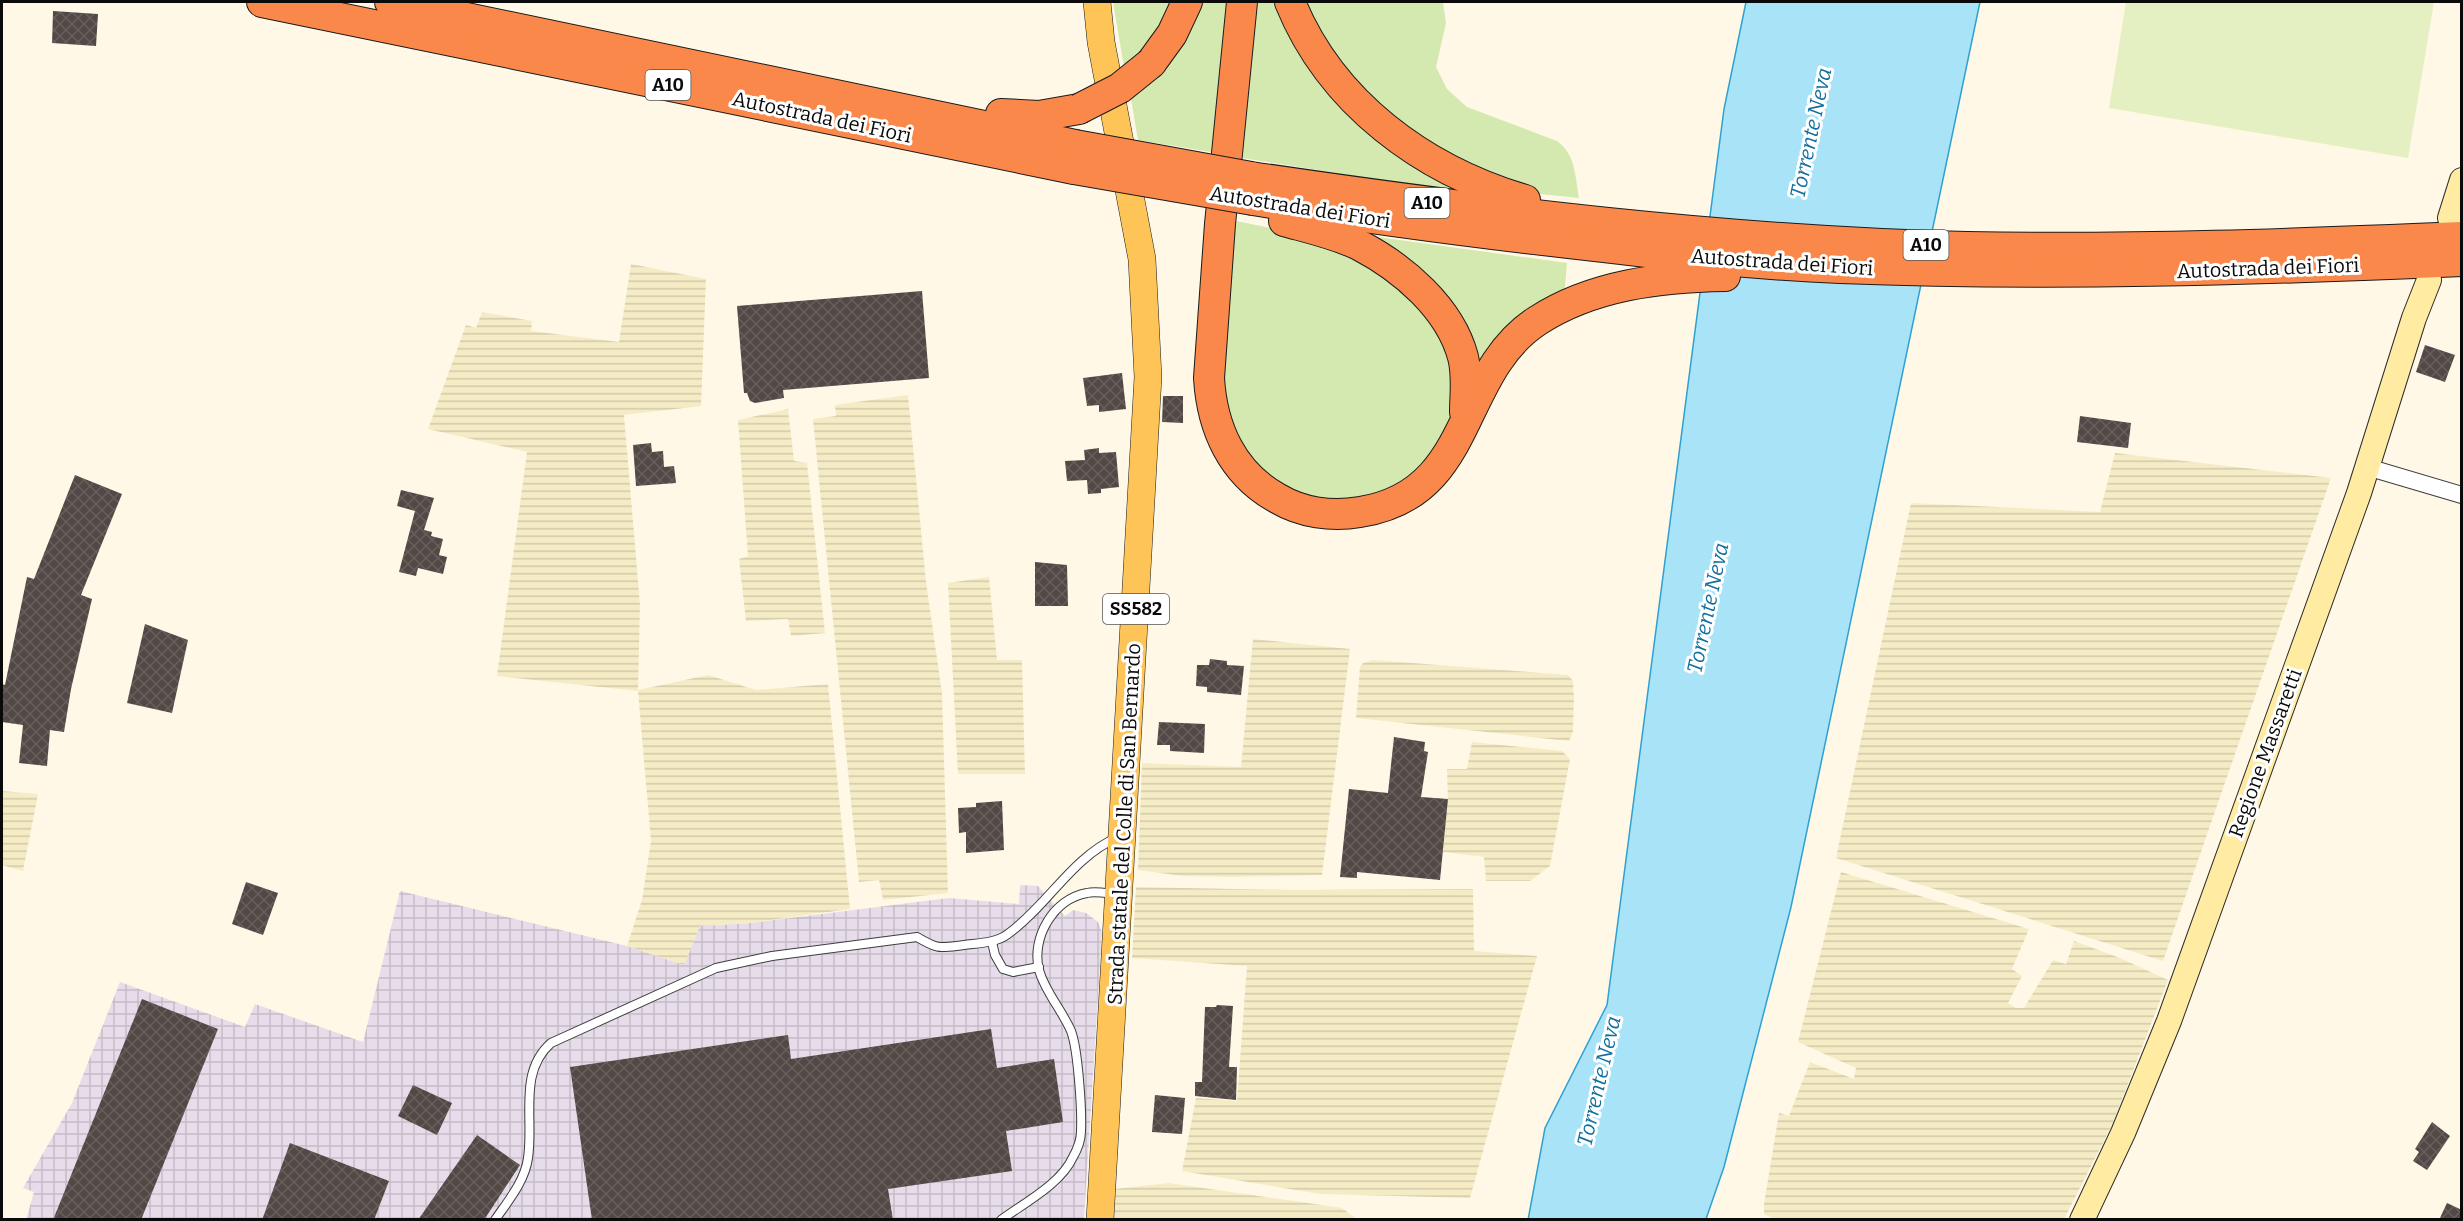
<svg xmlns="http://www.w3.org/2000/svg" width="2463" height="1221" viewBox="0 0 2463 1221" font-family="Bitter,serif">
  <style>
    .industrial { fill: url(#industrial-grid) }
    .farmland { fill: url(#farmland-rules) }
    .grass { fill: #d4e9b0 }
    .pitch { fill: #e5f0c2 }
    .water { fill: #a9e3f8; stroke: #2ea1d1; stroke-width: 1.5 }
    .building { fill: url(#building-cross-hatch) }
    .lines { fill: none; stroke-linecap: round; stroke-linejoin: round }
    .lane-casing { stroke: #3d3d3d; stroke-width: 10 }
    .street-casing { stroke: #3d3d3d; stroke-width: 18 }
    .secondary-casing { stroke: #2c2c2c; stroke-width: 26 }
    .primary-casing { stroke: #1b1b1b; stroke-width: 28 }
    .highway-casing { stroke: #1b1b1b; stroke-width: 32 }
    .lane { stroke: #fff; stroke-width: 8 }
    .street { stroke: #fff; stroke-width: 16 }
    .secondary { stroke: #ffeba1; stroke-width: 24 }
    .primary { stroke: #fec458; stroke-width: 27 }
    .highway { stroke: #fa884a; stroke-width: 30 }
    .highway-bridge-casing { stroke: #1b1b1b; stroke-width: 32; stroke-linecap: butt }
    .highway-bridge { stroke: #fa884a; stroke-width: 30 }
    .labels { text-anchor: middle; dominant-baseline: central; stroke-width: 6; stroke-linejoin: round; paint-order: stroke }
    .shield { fill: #fff; stroke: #545454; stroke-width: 1.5 }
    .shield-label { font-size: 18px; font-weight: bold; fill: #0a0a0a }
    .street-label { font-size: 20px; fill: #0a0a0a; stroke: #fff }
    .water-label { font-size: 21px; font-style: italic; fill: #116f9d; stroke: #fff }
  </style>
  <defs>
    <pattern id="industrial-grid" width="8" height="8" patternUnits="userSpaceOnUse" patternTransform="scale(1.5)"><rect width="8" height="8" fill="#e7ddea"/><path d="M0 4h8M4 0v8" fill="none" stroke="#c5bcc7"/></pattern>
    <pattern id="farmland-rules" width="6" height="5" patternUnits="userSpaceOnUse" patternTransform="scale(1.5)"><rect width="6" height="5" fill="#f5ecc6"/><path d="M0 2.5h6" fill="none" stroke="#d1c9a9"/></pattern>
    <pattern id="building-cross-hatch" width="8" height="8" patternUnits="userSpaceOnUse" patternTransform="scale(1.5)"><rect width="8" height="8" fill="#524946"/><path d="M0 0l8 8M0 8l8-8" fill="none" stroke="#665f5c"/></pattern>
  </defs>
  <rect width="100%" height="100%" fill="#fff8e6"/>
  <!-- industrial -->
  <path class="industrial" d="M1020,885L1038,886L1065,916L1073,910L1086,913L1098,922L1102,932L1084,1219L26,1220L34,1192L23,1188L72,1103L120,982L245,1027L255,1004L363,1042L400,891L627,946L684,965L700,926L750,923L949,898L1019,904Z"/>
  <!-- farmland -->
  <g class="farmland">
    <path d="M631,264L706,279L701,406L624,415L640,605L638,690L708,675L756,690L828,684L850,909L750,923L700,926L684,965L627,946L642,900L651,841L638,691L497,676L527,452L428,429L466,325L476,328L482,312L532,321L531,331L619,342Z"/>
    <path d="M908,395L926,582L942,693L948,893L883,900L879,880L859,882L813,419L836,416L835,405Z"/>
    <path d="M788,409L794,461L807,463L825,633L791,636L788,619L746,621L739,559L748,556L738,420Z"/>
    <path d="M2115,453L2331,478L2163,961L1836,858L1911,503L2100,512Z"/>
    <path d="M989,577L997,660H1022L1025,774H958L948,583Z"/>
    <path d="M1253,639L1350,649L1322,875L1232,877L1183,876L1138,870L1142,763L1241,767Z"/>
    <path d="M1373,660L1568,675L1573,681L1574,698L1573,731L1569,741L1356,718L1360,667L1363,663Z"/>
    <path d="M1472,742L1562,751L1570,759L1550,866L1530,881H1486L1484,857L1443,852L1448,799L1447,769H1467Z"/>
    <path d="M2,791L38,794L23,871L2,865Z"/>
    <path d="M1841,872L2029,929L2012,969L2022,976L2008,1003L2016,1008H2024L2053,960L2066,964L2074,941L2120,958L2168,980L2112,1125L2064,1219L1776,1220L1764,1214V1204L1779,1113L1789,1116L1810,1062L1854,1079L1856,1068L1798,1042Z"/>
    <path d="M1136,887L1291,890L1473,889L1474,951L1537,956L1470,1198L1320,1194L1182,1171L1196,1098L1237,1101L1247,966L1132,958Z"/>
    <path d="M1169,1183L1342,1208L1357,1219L1114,1220L1115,1189Z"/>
  </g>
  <!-- grass -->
  <g class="grass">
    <path d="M1113,2H1176L1163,30L1125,73Z"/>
    <path d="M1197,2H1232L1217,153L1138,140L1131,99C1163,73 1178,37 1197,2Z"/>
    <path d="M1257,2H1279L1451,191L1242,158Z"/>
    <path d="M1301,2H1443L1446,23L1436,67L1447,89L1467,107L1557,141C1576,155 1575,176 1579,198L1530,193L1435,157L1338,67Z"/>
    <path d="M1236,221L1291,232L1347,252L1414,296L1451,352L1454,406L1449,425L1431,459L1399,486L1348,504L1300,497L1260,473L1234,439L1222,380Z"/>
    <path d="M1370,236L1567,263L1564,298L1479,371Z"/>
  </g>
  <!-- pitch -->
  <path class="pitch" d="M2126,2H2434L2408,158L2109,108Z"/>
  <!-- water -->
  <path class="water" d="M1746,2H1980L1791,907L1724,1167L1706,1219L1528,1220L1545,1128L1607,1005L1724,109Z"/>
  <!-- building -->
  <g class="building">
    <path d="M53,11L98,14L96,46L52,43Z"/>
    <path d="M922,291L929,378L783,390L784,398L755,403L750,401L747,393H744L737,306Z"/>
    <path d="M2425,345L2455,355L2445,382L2416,372Z"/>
    <path d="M1122,373L1126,409L1099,412V405L1087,406L1083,378Z"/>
    <path d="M1163,396H1183V423L1162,422Z"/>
    <path d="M2080,416L2131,423L2128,448L2077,442Z"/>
    <path d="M651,443L652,452L663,451L664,467L674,466L676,483L636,486L633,445Z"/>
    <path d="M1099,448V453L1116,452L1119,487L1101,489V493L1088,494L1087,480L1067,481L1065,461L1085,460L1084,450Z"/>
    <path d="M75,475L122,494L81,595L92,599L71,689L64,732L50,730L47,766L19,763L23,725L2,722V684L5,685L27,577L34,579Z"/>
    <path d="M401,490L434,498L424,530L432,532L431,536L443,539L439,555L447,557L443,574L418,568L416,576L399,572L415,511L397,506Z"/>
    <path d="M1035,562L1067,565L1068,606H1035Z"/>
    <path d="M145,624L188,640L172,713L127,703Z"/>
    <path d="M1210,659L1227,661V665L1244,666L1241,695L1207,692V687L1196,686L1197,665H1209Z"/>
    <path d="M1159,722L1205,724L1204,753L1170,751V745H1157Z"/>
    <path d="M1394,737L1425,742L1424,751L1428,752L1421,797L1448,799L1440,880L1357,872V878L1340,877L1349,789L1388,793Z"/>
    <path d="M1002,801L1004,850L966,853V832L959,833L958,808L976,807V803Z"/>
    <path d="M246,882L278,893L263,935L232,924Z"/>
    <path d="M142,999L218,1029L141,1220H53Z"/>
    <path d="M1217,1005L1233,1006L1229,1067H1237L1236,1100L1195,1096V1082H1202L1205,1007H1216Z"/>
    <path d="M991,1029L997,1068L1054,1059L1063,1122L1006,1131L1012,1171L888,1189L893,1220H592L570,1067L788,1035L791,1059Z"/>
    <path d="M413,1085L452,1103L437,1135L398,1116Z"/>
    <path d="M1155,1095L1185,1098L1182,1134L1152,1132Z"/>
    <path d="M2432,1122L2450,1136L2427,1170L2413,1161L2419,1152L2415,1149Z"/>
    <path d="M477,1135L520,1165L484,1220H418Z"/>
    <path d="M290,1143L389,1181L374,1220H262Z"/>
    <path d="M2447,1203L2462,1210V1220H2439Z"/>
  </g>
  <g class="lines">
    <!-- lane casing -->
    <g class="lane-casing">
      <g id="lane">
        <path d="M992,942L995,955L1003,969L1013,972L1039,967"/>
        <path d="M495,1220C508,1201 525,1181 528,1158C534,1118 518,1072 551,1043L716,968L772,956L917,937C939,950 939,948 964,945C979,943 996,943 1008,934C1049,904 1071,858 1118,837"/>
        <path d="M1001,1220C1024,1203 1061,1184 1073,1157C1077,1150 1081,1139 1081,1131C1082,1110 1078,1049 1071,1031C1062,1010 1045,992 1039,970C1031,938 1053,899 1087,893C1095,891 1105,893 1114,894"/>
      </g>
    </g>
    <!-- street casing -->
    <g class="street-casing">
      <path id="street" d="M2367,467L2462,495"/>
    </g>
    <!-- secondary casing -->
    <g class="secondary-casing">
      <g id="secondary">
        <path d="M2450,218L2462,180"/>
        <path d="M2082,1220L2123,1133L2169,1021L2359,493L2414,318L2429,280"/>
      </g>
    </g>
    <!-- primary casing -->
    <g class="primary-casing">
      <path id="primary" d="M1097,2L1101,42L1142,259L1148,377L1100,1220"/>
    </g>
    <!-- highway casing -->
    <g class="highway-casing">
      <g id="highway">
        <path d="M262,2L1074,169"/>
        <path d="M390,2L1075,145"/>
        <path d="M1242,2L1220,224L1209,378C1212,428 1232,473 1277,498C1302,513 1332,517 1360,512C1476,494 1455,375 1537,321C1592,285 1661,277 1725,276"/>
        <path d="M1290,2C1331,103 1423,170 1525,200"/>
        <path d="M1151,63L1172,34L1187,2"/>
        <path d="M1001,114L1039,116L1079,109"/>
        <path d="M1251,177C1488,212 1727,241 1967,247C2132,250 2297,244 2462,237"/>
        <path d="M1253,200C1370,219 1486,234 1604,247C1682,256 1761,265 1840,268C2048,276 2254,270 2462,261"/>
        <path d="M1284,221C1309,228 1336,234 1359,245C1403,268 1450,308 1463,357C1468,376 1465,394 1465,412"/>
      </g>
    </g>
    <!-- lane -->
    <use href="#lane" class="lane"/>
    <!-- street -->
    <use href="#street" class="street"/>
    <!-- secondary -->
    <use href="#secondary" class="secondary"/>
    <!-- primary -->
    <use href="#primary" class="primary"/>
    <!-- highway -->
    <use href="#highway" class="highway"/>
    <!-- highway-bridge casing -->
    <g class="highway-bridge-casing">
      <g id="highway-bridge">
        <path d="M1079,109L1120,88L1151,63"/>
        <path d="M1075,145L1251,177"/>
        <path d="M1074,169L1253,200"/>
      </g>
    </g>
    <!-- highway-bridge -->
    <use href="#highway-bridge" class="highway-bridge"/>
  </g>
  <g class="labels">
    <!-- shield labels -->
    <g class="shield">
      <rect x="645.5" y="70" width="45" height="30" rx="4.5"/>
      <rect x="1404.5" y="188" width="45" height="30" rx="4.5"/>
      <rect x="1903.5" y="230" width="45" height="30" rx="4.5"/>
      <rect x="1103" y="594" width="66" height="30" rx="4.5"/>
    </g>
    <g class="shield-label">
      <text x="668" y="85">A10</text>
      <text x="1427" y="203">A10</text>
      <text x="1926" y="245">A10</text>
      <text x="1136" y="609">SS582</text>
    </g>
    <!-- street labels -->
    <g class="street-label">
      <text transform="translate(822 117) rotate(12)">Autostrada dei Fiori</text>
      <text transform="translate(1300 207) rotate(9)">Autostrada dei Fiori</text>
      <text transform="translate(1782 262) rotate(4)">Autostrada dei Fiori</text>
      <text transform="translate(2268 268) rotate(-2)">Autostrada dei Fiori</text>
      <text transform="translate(2265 753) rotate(-70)">Regione Massaretti</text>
      <text transform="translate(1124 824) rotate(-87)">Strada statale del Colle di San Bernardo</text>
    </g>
    <!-- water labels -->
    <g class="water-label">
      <text transform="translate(1811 133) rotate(-78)">Torrente Neva</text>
      <text transform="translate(1708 608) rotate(-78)">Torrente Neva</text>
      <text transform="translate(1599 1081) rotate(-77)">Torrente Neva</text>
    </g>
  </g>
  <!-- border -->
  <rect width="2463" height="1221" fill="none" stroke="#0a0a0a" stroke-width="6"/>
</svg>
